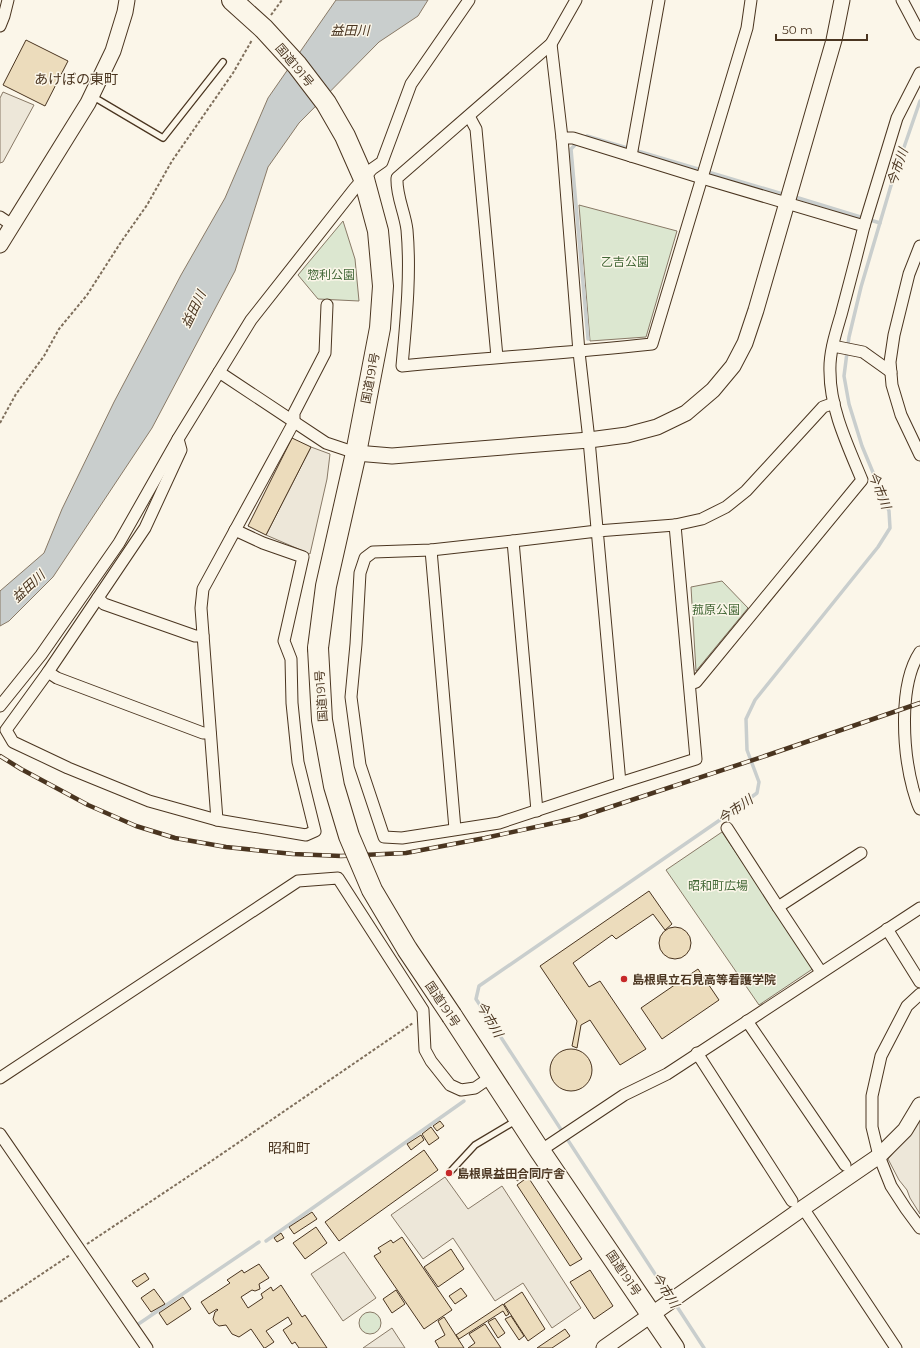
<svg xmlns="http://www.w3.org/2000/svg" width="920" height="1348" viewBox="0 0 920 1348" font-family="Montserrat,'Noto Sans JP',sans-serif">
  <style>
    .green { fill: #dce7d0; stroke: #887966 }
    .parking { fill: #ede7d9; stroke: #887966 }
    .water { fill: #c9cecd; stroke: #887966 }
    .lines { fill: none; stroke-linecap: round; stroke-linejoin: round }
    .stream { stroke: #c9cecd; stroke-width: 3.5 }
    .building { fill: #ecdcbc; stroke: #4a3520 }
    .lane-casing { stroke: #4a3520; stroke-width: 8 }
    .street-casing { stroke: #4a3520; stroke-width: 13 }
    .secondary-casing { stroke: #4a3520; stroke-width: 17 }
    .highway-casing { stroke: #4a3520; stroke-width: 22 }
    .path { stroke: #7f6f5c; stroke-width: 2; stroke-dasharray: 3 2; stroke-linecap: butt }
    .lane { stroke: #fbf6e9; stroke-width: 5.5 }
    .street { stroke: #fbf6e9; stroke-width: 11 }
    .secondary { stroke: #fbf6e9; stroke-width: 15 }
    .highway { stroke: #fbf6e9; stroke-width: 20 }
    .rail-casing { stroke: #4a3520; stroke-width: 4.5 }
    .rail { stroke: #fbf6e9; stroke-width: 3; stroke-dasharray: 9; stroke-linecap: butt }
    .highway-bridge-casing { stroke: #4a3520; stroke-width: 22; stroke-linecap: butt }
    .highway-bridge { stroke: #fbf6e9; stroke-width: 20 }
    .poi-dot { fill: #c62828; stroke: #fbf6e9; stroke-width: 1.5 }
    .labels { text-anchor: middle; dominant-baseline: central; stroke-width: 3; stroke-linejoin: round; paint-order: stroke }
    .street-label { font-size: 12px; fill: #4a3520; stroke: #fbf6e9 }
    .park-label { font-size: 12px; fill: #436837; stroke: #fbf6e9 }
    .poi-label { font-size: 12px; font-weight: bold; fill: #4a3520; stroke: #fbf6e9; text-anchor: start }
    .water-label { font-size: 13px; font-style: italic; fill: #4a3520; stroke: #fbf6e9 }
    .quarter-label { font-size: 14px; fill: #4a3520; stroke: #fbf6e9 }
  </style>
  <rect width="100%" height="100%" fill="#fbf6e9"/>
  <!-- green -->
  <g class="green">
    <path d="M579,205L677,231L646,337L590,341Z"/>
    <path d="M343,221L355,259L359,301L318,299L298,275Z"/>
    <path d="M722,581L748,608L696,671L691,587Z"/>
    <path d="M722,832L814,968L759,1005L666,870Z"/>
    <circle cx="370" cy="1323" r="11"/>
  </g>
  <!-- parking -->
  <g class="parking">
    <path d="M3,92L34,105L3,162L0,163V98Z"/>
    <path d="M311,447L330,454L327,479L310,554L266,535Z"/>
    <path d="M920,1119V1214L910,1198L907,1190L899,1180L888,1159L910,1133Z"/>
    <path d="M445,1177L468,1209L502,1186L581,1308L552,1328L523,1283L495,1301L453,1238L423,1259L391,1215Z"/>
    <path d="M344,1252L376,1298L343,1321L311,1274Z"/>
    <path d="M392,1328L405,1348H363Z"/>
  </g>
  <!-- water -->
  <path class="water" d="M336,0H428L418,16L379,42L299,123L268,167L235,271L152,428L53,577L9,621L0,626V591L44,553L62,509L114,402L181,275L225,198L268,98Z"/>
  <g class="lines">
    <!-- stream -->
    <g class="stream">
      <path d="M587,136L786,195"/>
      <path d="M576,144L571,149L588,339"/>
      <path d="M792,196L880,223"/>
      <path d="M266,1241L464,1101"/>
      <path d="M670,1297L476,999L479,986L730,813L757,793L759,782L747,750L746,719L755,700L878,547L890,528L889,511L862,446L849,404L844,376L849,337L861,287L892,182L920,101"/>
      <path d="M674,1302L704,1348"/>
      <path d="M137,1325L259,1242"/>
    </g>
  </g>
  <!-- building -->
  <g class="building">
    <path d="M26,40L68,61L45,106L3,85Z"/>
    <path d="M292,438L311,447L266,535L248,526Z"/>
    <path d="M649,891L672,924L665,930L653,914L616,939L612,935L573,963L589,987L600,981L646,1049L620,1065L590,1020L581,1025L577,1048L572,1046L577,1021L540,966Z"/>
    <circle cx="675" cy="943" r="16"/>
    <path d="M698,969L719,1000L662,1039L641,1008Z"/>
    <circle cx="571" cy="1070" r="21"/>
    <path d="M440,1121L444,1126L437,1131L433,1126Z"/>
    <path d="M431,1127L439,1138L429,1145L422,1134Z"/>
    <path d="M421,1135L424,1140L411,1150L407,1144Z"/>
    <path d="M424,1150L438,1170L339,1241L325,1222Z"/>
    <path d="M523,1171L526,1175L517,1181L514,1177Z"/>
    <path d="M528,1177L582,1259L570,1266L517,1185Z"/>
    <path d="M312,1212L317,1219L294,1234L289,1227Z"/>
    <path d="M316,1227L327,1243L305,1259L293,1243Z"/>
    <path d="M281,1233L284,1238L277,1242L274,1238Z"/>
    <path d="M402,1237L452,1310L424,1329L374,1256L381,1252L378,1248L391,1240L393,1243Z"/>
    <path d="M451,1249L464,1269L438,1287L424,1267Z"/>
    <path d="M259,1264L269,1278L259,1284L260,1289L255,1291L252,1290L241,1297L248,1308L263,1298L261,1294L271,1287L273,1291L281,1285L302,1317L305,1315L327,1348H299L295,1342L292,1344L283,1330L292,1324L288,1317L266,1331L274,1342L265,1348H264L251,1329L239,1337L232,1334L226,1325L219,1326L215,1323L213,1319L215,1312L218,1310L217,1309L209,1314L201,1302L230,1283L227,1280L242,1270L244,1273Z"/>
    <path d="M590,1270L613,1306L594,1319L570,1282Z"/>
    <path d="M145,1273L149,1279L137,1287L132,1281Z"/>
    <path d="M461,1288L467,1296L455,1304L449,1296Z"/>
    <path d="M154,1289L165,1304L151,1312L141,1298Z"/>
    <path d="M396,1290L405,1304L392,1313L383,1299Z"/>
    <path d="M522,1292L545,1329L528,1341L504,1304Z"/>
    <path d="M183,1297L191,1309L167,1325L159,1313Z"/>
    <path d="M503,1304L509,1314L506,1316L503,1311L459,1339L456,1335Z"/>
    <path d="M511,1316L524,1336L519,1340L505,1319Z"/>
    <path d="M444,1317L464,1348H439L435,1341L445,1335L438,1321Z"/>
    <path d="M495,1318L505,1333L498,1338L488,1322Z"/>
    <path d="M485,1324L501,1348H468L475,1343L469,1334Z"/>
    <path d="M565,1329L570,1336L552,1348H537Z"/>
  </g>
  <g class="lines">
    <!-- lane casing -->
    <g class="lane-casing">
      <g id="lane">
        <path d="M92,96L163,138L223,62"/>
        <path d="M450,1172L475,1145L517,1120"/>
      </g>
    </g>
    <!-- street casing -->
    <g class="street-casing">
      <g id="street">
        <path d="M576,0L551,44L397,178C396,196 405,212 407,230C411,275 406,321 402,366C485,358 569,353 652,344L747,28L751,0"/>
        <path d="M902,0L920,34"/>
        <path d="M0,26L4,16L8,0"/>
        <path d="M551,44L562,138L579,352L589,440L620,783L499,823L402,838L384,837L360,765L351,697L356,644L360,573L365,558L373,552L431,550L513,541L597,531L675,525L702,519L726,507L746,491L823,407L834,403"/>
        <path d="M469,116L476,129L497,357"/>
        <path d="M562,138H573L702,178L864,226C857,255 849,285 841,315C836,332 829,353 830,372C830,409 848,446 862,480L696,682L690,684"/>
        <path d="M631,156L659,0"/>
        <path d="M0,217L12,225"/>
        <path d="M864,226L897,118L920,73"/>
        <path d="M920,246L909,274L894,335L890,362L892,385L901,415L920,455"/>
        <path d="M833,346L863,352L891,372"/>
        <path d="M219,372L326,443L356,453"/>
        <path d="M178,439L181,450L145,528L48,672L6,730L13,742L68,768L149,801L217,820L306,835L315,831L298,762L292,703L291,659L284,641L303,557L263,543L235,530"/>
        <path d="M513,541L537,811"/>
        <path d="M431,550L455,829"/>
        <path d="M98,598L104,604L195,636H203"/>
        <path d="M920,652C898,685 903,752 913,789C915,795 917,804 920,809"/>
        <path d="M48,672L57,678L203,733H210"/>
        <path d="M0,706L41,655L119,543L178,439L251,320L355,188L372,169L382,162L411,84L469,0"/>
        <path d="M620,783L696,759L675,525"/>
        <path d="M217,820L201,608L203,589L294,422V413L325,353L327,305"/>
        <path d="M727,828L778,907L821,972"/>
        <path d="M778,907L861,853"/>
        <path d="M887,929L920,982"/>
        <path d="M920,994L907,1006L881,1056L872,1096V1127L879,1156L891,1186L906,1209L920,1228"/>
        <path d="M747,1021L845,1165"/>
        <path d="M697,1053L792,1201"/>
        <path d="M0,1078L298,881L338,878L423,1010L425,1050L431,1061L450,1085L461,1090L475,1088L491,1077"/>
        <path d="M0,1134L147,1348"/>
        <path d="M540,1151L624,1095L667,1074L920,908"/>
        <path d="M803,1208L896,1348"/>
      </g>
    </g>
    <!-- secondary casing -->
    <g class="secondary-casing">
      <g id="secondary">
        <path d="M0,245L88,103L113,51L125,12L127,0"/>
        <path d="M356,453L392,456L589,440L627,435L657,427L686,413L713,390L733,366L745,343L756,310L834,40L842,0"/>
        <path d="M604,1348L803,1208L879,1156L905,1130L920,1105"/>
      </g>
    </g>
    <!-- highway casing -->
    <g class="highway-casing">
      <g id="highway">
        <path d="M232,0L264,29L297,65L326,103L345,136L364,179L378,231L383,286L380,328L356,453L326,586L318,648"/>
        <path d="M452,1016L540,1151L674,1348"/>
      </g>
    </g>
    <!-- path -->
    <g class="path">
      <path d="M271,15L282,0"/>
      <path d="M0,423L16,394L44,356L59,329L87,295L121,242L147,205L172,161L233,73L252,40"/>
      <path d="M87,1244L210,1162L413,1023"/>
      <path d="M0,1302L70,1255"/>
    </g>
    <!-- lane -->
    <use href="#lane" class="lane"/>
    <!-- street -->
    <use href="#street" class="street"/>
    <!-- secondary -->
    <use href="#secondary" class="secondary"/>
    <!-- highway -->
    <use href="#highway" class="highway"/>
    <!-- rail casing -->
    <g class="rail-casing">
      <path id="rail" d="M0,756L21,769L88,805L136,826L175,838L226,847L293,854L341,856L406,853L485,838L577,818L765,756L920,703"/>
    </g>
    <!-- rail -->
    <use href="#rail" class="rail"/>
    <!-- highway-bridge casing -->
    <g class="highway-bridge-casing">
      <path id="highway-bridge" d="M318,648L322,720L334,786L349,836L372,890L407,949L452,1016"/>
    </g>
    <!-- highway-bridge -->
    <use href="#highway-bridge" class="highway-bridge"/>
  </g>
  <!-- markers -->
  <g class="poi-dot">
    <circle cx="624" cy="979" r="4"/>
    <circle cx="449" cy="1173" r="4"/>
  </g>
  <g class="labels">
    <!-- street labels -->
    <g class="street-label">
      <text transform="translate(295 65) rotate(50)">国道191号</text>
      <text transform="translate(370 378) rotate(-79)">国道191号</text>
      <text transform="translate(321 696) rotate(-94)">国道191号</text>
      <text transform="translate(443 1004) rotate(56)">国道191号</text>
      <text transform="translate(624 1273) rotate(56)">国道191号</text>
    </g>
    <!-- park labels -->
    <g class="park-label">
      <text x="625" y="261">乙吉公園</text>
      <text x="331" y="274">惣利公園</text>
      <text x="716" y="609">菰原公園</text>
      <text x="718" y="885">昭和町広場</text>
    </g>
    <!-- poi labels -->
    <g class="poi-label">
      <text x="632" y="979">島根県立石見高等看護学院</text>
      <text x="457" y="1173">島根県益田合同庁舎</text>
    </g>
    <!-- water labels -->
    <g class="water-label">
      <text x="350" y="30">益田川</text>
      <text transform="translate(897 167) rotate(-71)">今市川</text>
      <text transform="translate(193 309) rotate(-64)">益田川</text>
      <text transform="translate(880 490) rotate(68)">今市川</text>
      <text transform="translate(28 586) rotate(-43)">益田川</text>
      <text transform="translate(735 809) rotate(-35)">今市川</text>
      <text transform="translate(490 1019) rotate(59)">今市川</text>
      <text transform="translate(666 1290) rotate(57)">今市川</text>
    </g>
    <!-- quarter labels -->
    <g class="quarter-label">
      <text x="76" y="79">あけぼの東町</text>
      <text x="289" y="1148">昭和町</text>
    </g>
  </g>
  <!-- scale -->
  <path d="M776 34v6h91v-6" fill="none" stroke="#4a3520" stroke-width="2"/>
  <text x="782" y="34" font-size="12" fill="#4a3520" stroke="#fbf6e9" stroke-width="3" paint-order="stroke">50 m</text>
</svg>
